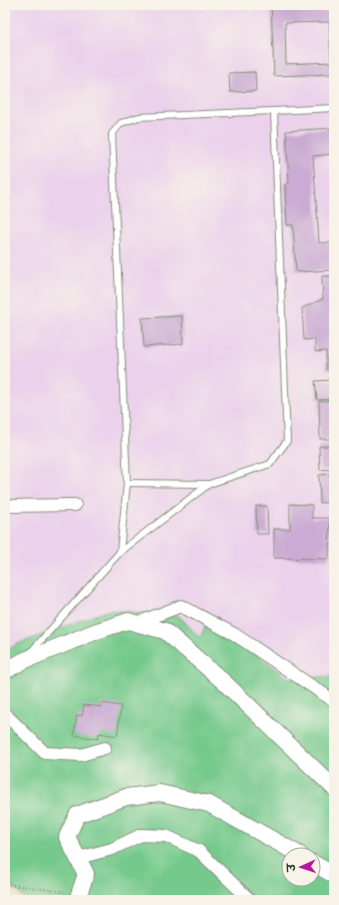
<svg xmlns="http://www.w3.org/2000/svg" width="339" height="905" viewBox="0 0 339 905" font-family="'Gochi Hand','Playpen Sans Deva',sans-serif">
  <style>
    .built { fill: #ebd1eb }
    .green { fill: #75c98c; stroke: #4a8360; fill-rule: evenodd }
    .building { fill: #cbabd3; fill-rule: evenodd }
    .lines { fill: none; stroke-linecap: round; stroke-linejoin: round }
    .service-casing { stroke: #838f79; stroke-width: 8 }
    .minor-casing { stroke: #838f79; stroke-width: 14 }
    .tertiary-casing { stroke: #838f79; stroke-width: 18 }
    .path { stroke: #838f79; stroke-width: 2.5; stroke-dasharray: 1 3; stroke-linecap: butt }
    .service { stroke: #fff; stroke-width: 6 }
    .minor { stroke: #fff; stroke-width: 12 }
    .tertiary { stroke: #fff; stroke-width: 16 }
  </style>
  <rect width="100%" height="100%" fill="#f7f3e8"/>
  <filter id="ink" filterUnits="userSpaceOnUse"><feTurbulence type="fractalNoise" baseFrequency=".025" numOctaves="2"/><feDisplacementMap in="SourceGraphic" scale="8" xChannelSelector="R" yChannelSelector="G"/><feConvolveMatrix kernelMatrix="1 2 1 2 8 2 1 2 1" color-interpolation-filters="sRGB"/></filter>
  <filter id="wash" filterUnits="userSpaceOnUse"><feTurbulence type="fractalNoise" baseFrequency=".012" numOctaves="4" result="noise"/><feDisplacementMap in="SourceGraphic" scale="16" xChannelSelector="R" yChannelSelector="G"/><feGaussianBlur stdDeviation="0.9" result="paint"/><feColorMatrix in="noise" values="0 0 0 0 0 0 0 0 0 0 0 0 0 0 0 0 0 1.4 0 .05"/><feComposite in="paint" operator="in"/></filter>
  <g filter="url(#wash)">
    <rect width="100%" height="100%" fill="#e7e1be"/>
    <!-- built -->
    <path class="built" d="M5,5H334V676L288,678L208,619L200,638L17,644L5,651Z"/>
    <!-- green -->
    <path class="green" d="M109,610L179,616L200,638L208,619L288,678L334,676V900H25L5,877V651L17,644ZM289,855H313V879H289Z"/>
    <g id="blocks">
      <!-- building -->
      <g class="building">
        <path d="M271,5H334V74L274,76ZM329,22L331,62L286,64L285,23Z"/>
        <path d="M255,72L256,91L230,92L229,73Z"/>
        <path d="M334,128V154L313,156L319,243L334,242V270L296,272L293,225H287L285,184L289,183L286,131Z"/>
        <path d="M322,276H334V370H326V351L315,352V339L304,340L302,308L323,299Z"/>
        <path d="M182,316L183,344L144,347L142,318Z"/>
        <path d="M334,380V399L317,400L315,381Z"/>
        <path d="M319,401H334V439H320Z"/>
        <path d="M319,446H334V469L320,470Z"/>
        <path d="M334,474V502L320,503L319,475Z"/>
        <path d="M290,504L312,505V518H330L329,559L274,558V529H290Z"/>
        <path d="M256,506H267L268,534H257Z"/>
        <path d="M102,703L121,706L117,736L99,733L98,739L74,735L77,715L82,716L84,705L102,707Z"/>
      </g>
    </g>
  </g>
  <g filter="url(#ink)">
    <use href="#blocks" fill-opacity="0" stroke="#838f79" stroke-width="1"/>
    <g class="lines">
      <!-- service casing -->
      <g class="service-casing">
        <g id="service">
          <path d="M127,483L209,484"/>
          <path d="M120,552L127,483L112,134L121,123L139,117L274,111"/>
          <path d="M29,654L120,552L209,484L270,464L287,441L274,111L334,108"/>
        </g>
      </g>
      <!-- minor casing -->
      <g class="minor-casing">
        <g id="minor">
          <path d="M5,506L75,505"/>
          <path d="M137,623L181,606L234,634L334,701"/>
          <path d="M5,714L45,753L81,755L105,748"/>
          <path d="M78,858L112,849L141,835L166,836L199,851L250,900"/>
        </g>
      </g>
      <!-- tertiary casing -->
      <g class="tertiary-casing">
        <g id="tertiary">
          <path d="M5,671L23,661L97,631L128,621L165,631L225,683L334,788"/>
          <path d="M313,863L334,875"/>
          <path d="M77,900L86,874L67,837L77,815L126,797L160,793L209,804L300,855"/>
        </g>
      </g>
      <!-- path -->
      <path class="path" d="M5,884L65,892"/>
      <!-- service -->
      <use href="#service" class="service"/>
      <!-- minor -->
      <use href="#minor" class="minor"/>
      <!-- tertiary -->
      <use href="#tertiary" class="tertiary"/>
    </g>
  </g>
  <!-- margin -->
  <rect width="339" height="905" fill="none" stroke="#f7f3e8" stroke-width="20"/>
  <!-- north arrow -->
  <g transform="translate(301 867) rotate(267)"><circle r="19" fill="#f7f3e8" stroke="#a1aaa0"/>
  <path d="M0-3L7 15L0 10L-7 15Z" fill="#b5179e"/>
  <text y="-6" font-size="11" font-weight="bold" text-anchor="middle" fill="#1f3d34">उ</text>
  </g>
</svg>
